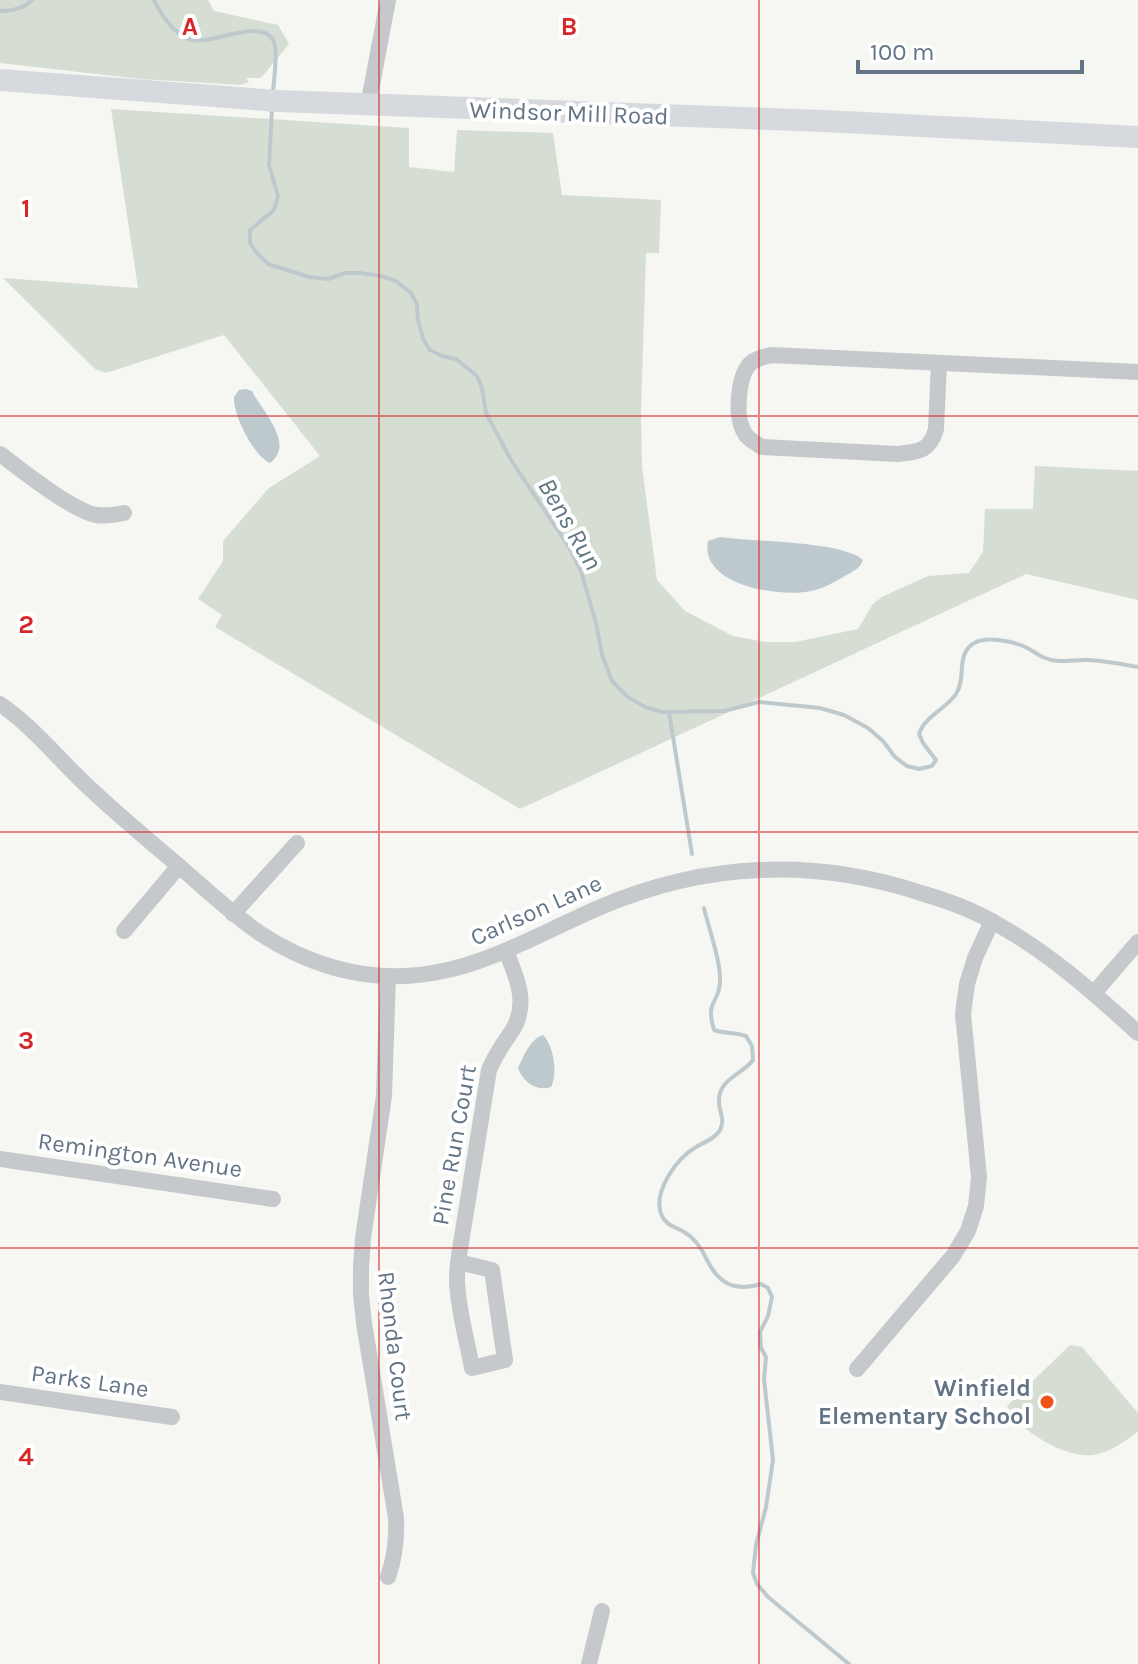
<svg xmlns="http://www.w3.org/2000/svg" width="1138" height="1664" viewBox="0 0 1138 1664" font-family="Karla,sans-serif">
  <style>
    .green { fill: #d6ded3 }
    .water { fill: #bec9ce }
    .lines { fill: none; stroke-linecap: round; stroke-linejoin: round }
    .stream { stroke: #bec9ce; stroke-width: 4 }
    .minor { stroke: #c5c9cc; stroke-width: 16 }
    .major { stroke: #d6dadf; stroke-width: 22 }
    .grid { fill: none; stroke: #d62828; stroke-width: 2; stroke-opacity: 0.55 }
    .poi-dot { fill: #f05318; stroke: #fff; stroke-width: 3 }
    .labels { text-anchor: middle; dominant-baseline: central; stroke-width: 8; stroke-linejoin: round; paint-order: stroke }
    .street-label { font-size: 24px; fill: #627485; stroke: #fff }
    .poi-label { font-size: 24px; font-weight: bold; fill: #627485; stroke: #fff; text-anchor: end }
    .water-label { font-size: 26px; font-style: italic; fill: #5e7782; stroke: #fff }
    .grid-label { font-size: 26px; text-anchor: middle; font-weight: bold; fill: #d62828; stroke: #fff; stroke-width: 8; stroke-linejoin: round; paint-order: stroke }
  </style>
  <rect width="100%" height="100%" fill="#f6f6f2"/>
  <!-- green -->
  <g class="green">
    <path d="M0,0H208L214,11L278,25L289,44L261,78H246L249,82L241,85L140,79L0,63Z"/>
    <path d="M111,109L409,128V167L454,172L457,130L553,133L562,195L661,200L659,253H646L641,412L642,466L657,580L685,611L733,636L766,642H795L858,629L873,604L882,597L928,576L969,573L983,552L985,509H1033L1035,466L1138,471V600L1026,574L520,809L215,627L222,615L198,599L223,561V541L269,488L320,456L224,335L106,373L95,369L3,278L138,288Z"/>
    <path d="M1070,1345L1082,1347L1138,1413V1431C1126,1441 1109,1453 1093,1455C1067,1457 1036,1439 1018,1422C1013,1417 1010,1411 1007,1406Z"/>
  </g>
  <!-- water -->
  <g class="water">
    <path d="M246,389L252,391C261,410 296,444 270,463C253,455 233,415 234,397L239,390Z"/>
    <path d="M720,537C753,542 842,541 863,560C860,569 853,571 845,576C835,582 822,589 811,591C780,598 699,585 708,541Z"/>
    <path d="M543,1035C554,1046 558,1074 551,1087C537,1092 523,1082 518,1068C524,1056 530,1039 543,1035Z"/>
  </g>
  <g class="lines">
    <!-- stream -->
    <g class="stream">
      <path d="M154,0C162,16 174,35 192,40C213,45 263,16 274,42C278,52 274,79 273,92"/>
      <path d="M0,11C12,11 23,9 32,0"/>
      <path d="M272,108L269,165L278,196L274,210L250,230V243L256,252L268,264L309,277L328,279L345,273H360L381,276L396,281L411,293L417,304L418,320L423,339L430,350L442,356L456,359L477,376L482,388L486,413L511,460L569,547L581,571L596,623L602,655L612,681L628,697L645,707L662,712L724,711L759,702L820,708L844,715L868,728L883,741L895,757L907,766L919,769L932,766L936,760L923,743L919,734C925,716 946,709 956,694C967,678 955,655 974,643C987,636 1011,641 1023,646C1031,649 1037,655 1045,658C1059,664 1074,659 1088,660C1105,661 1122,664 1138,667"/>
      <path d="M669,712L692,854"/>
      <path d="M704,908C709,929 721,962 720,982C719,1004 705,1000 714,1030C725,1034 735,1032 746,1036L752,1046L753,1060C743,1074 719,1079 719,1100C718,1111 726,1118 720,1130C715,1139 704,1142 696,1147C677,1158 653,1191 661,1214C666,1226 674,1226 684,1232C695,1238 702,1249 707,1260C719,1284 735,1292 761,1284L768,1288L772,1297L768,1316L760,1332L761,1348L766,1357L764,1379L773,1460L766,1507L756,1545L753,1573L757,1584L768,1597L849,1664"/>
    </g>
    <!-- minor -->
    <g class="minor">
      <path d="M368,106L388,0"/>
      <path d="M939,363L936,429C930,452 917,452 897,454L762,447C754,442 747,439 743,430C735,414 738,373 752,362C758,358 764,357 771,355L1138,372"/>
      <path d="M0,454C23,471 65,505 92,514C102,517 113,515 124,513"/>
      <path d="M0,704C29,724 51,750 76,775C109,808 144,836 179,866C232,912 265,948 335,968C437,996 508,948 596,909C702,863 811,857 921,893C945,900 971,909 993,922C1047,951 1093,992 1138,1033"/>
      <path d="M233,914L297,843"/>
      <path d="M124,931L179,866"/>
      <path d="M388,976L384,1096L363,1238L361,1267V1295L364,1323L396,1518C397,1539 395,1557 388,1577"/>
      <path d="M1094,993L1138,942"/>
      <path d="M0,1159L273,1199"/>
      <path d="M458,1262L492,1270L505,1360L472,1368C467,1340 458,1310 457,1281C457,1268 459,1255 461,1243L489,1070C495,1055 503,1044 512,1031C529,1004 517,978 506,951"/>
      <path d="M857,1369L953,1256L968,1231L976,1206L979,1177L963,1014L967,984L975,958L992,921"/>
      <path d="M0,1392L172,1417"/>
      <path d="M589,1664L602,1611"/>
    </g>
    <!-- major -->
    <path class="major" d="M0,80L278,101L824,121L1138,137"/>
  </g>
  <!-- grid -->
  <path class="grid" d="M379,0V1664M759,0V1664M0,416H1138M0,832H1138M0,1248H1138"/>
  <!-- markers -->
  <circle class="poi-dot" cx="1047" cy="1402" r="8"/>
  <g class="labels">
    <!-- street labels -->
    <g class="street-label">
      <text transform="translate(569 113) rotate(2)">Windsor Mill Road</text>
      <text transform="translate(536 910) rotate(-24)">Carlson Lane</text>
      <text transform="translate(454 1145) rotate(-80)">Pine Run Court</text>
      <text transform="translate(140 1155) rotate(8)">Remington Avenue</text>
      <text transform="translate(395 1346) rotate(83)">Rhonda Court</text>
      <text transform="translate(90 1381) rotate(8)">Parks Lane</text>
    </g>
    <!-- poi labels -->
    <g class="poi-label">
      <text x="1031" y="1388">Winfield<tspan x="1031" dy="28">Elementary School</tspan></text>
    </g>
    <!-- water labels -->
    <g class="water-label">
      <text transform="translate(570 524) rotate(60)">Bens Run</text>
    </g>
  </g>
  <g class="grid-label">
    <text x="190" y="35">A</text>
    <text x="569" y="35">B</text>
    <text x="26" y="217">1</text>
    <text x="26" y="633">2</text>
    <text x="26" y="1049">3</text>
    <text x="26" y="1465">4</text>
  </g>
  <!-- scale -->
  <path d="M858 60v12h224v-12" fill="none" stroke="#627485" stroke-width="4"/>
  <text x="870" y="60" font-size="24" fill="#627485" stroke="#ffffff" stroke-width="6" paint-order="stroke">100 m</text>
</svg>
